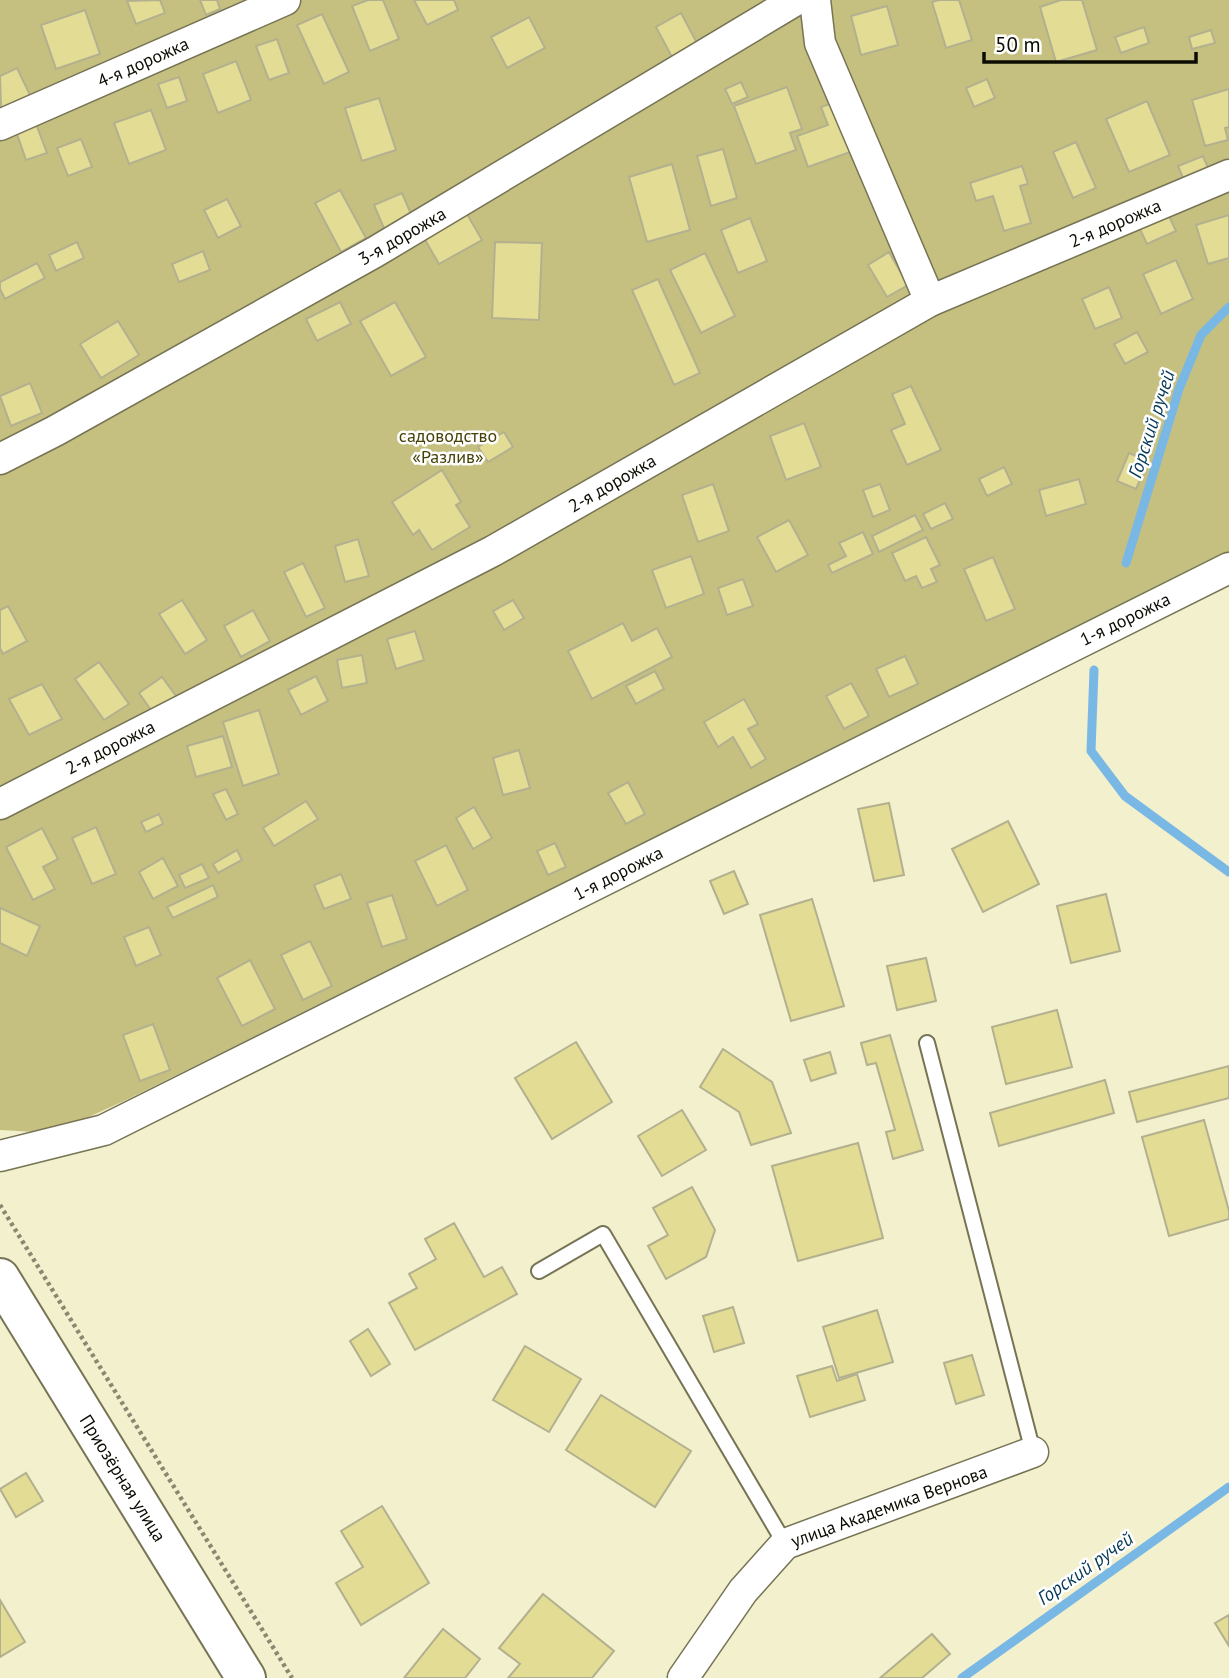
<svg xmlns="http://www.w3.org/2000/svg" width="1229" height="1678" viewBox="0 0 1229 1678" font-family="'PT Sans',sans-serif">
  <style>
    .green { fill: #c5c080 }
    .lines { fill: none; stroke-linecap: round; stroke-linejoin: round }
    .stream { stroke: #79b8e5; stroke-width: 9 }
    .building { fill: #e2dc94; stroke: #b3b08f; stroke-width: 2 }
    .lane-casing { stroke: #767455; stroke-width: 18 }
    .street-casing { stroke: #767455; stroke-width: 33 }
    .secondary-casing { stroke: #767455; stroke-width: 42 }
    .path { stroke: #8b8871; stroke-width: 4.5; stroke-dasharray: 3.5 3.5; stroke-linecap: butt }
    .lane { stroke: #fff; stroke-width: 14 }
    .street { stroke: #fff; stroke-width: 30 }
    .secondary { stroke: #fff; stroke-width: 38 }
    .labels { text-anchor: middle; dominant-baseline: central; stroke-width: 5; stroke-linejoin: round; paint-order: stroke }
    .street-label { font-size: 18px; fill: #0d0c03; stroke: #fff }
    .park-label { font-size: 18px; fill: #454006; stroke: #fff }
    .water-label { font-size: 19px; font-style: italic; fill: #043856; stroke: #fff }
  </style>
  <rect width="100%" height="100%" fill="#f3f0cd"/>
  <!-- green -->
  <path class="green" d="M0,0H1229V552L850,744L124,1101L53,1133L0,1130Z"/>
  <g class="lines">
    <!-- stream -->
    <g class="stream">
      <path d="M1126,563L1179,389L1201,335L1229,307"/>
      <path d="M1094,670L1091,751L1125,796L1229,872"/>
      <path d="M962,1678L1229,1487"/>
    </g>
  </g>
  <!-- building -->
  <g class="building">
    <path d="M160,0L165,13L136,24L127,1Z"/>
    <path d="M200,0H217L220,9L206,15Z"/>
    <path d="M368,0H383L399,39L370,51L352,6Z"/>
    <path d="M414,0H454L458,10L427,25Z"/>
    <path d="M939,0H959L972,40L946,48L932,2Z"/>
    <path d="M1061,0H1082L1097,50L1056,62L1040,7Z"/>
    <path d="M887,6L898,45L861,55L851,16Z"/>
    <path d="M85,10L100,54L56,69L41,25Z"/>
    <path d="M681,13L698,45L673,59L656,27Z"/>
    <path d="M322,14L349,72L324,84L297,25Z"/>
    <path d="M529,17L545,48L507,68L491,37Z"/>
    <path d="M1144,27L1149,43L1121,53L1115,37Z"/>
    <path d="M1211,30L1215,43L1192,49L1189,37Z"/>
    <path d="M277,39L289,73L269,80L256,46Z"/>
    <path d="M236,61L251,100L218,113L203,74Z"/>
    <path d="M17,68L30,95L1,108L0,76Z"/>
    <path d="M179,77L187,101L167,108L158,84Z"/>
    <path d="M987,79L995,98L974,107L966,88Z"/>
    <path d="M741,82L748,97L732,104L725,89Z"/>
    <path d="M787,87L802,129L790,133L796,150L756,164L734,106Z"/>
    <path d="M1229,89V127L1225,128L1228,140L1205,146L1192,100Z"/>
    <path d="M379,98L396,150L362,161L345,108Z"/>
    <path d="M1147,101L1170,155L1129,172L1106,119Z"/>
    <path d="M835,102L853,151L808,167L797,136L828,125L821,107Z"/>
    <path d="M151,110L166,150L129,164L114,123Z"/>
    <path d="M36,124L47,153L26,160L16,131Z"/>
    <path d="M81,139L92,167L68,176L57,148Z"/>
    <path d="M1076,142L1096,188L1073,198L1053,152Z"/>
    <path d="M723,149L737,198L711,206L697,156Z"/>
    <path d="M1203,156L1208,168L1183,178L1178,166Z"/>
    <path d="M672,164L690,230L647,242L629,177Z"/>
    <path d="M1022,166L1028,184L1020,186L1031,223L1004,231L993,196L976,201L970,183Z"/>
    <path d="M340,190L366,238L341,252L315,203Z"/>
    <path d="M402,193L414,221L386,233L374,205Z"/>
    <path d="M227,199L241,226L218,238L204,210Z"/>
    <path d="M467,214L482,240L439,264L424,238Z"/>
    <path d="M1168,214L1176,231L1147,244L1139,227Z"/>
    <path d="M1229,215V258L1208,264L1196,225Z"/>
    <path d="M750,218L767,261L738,273L721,230Z"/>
    <path d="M77,242L84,258L56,271L49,255Z"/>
    <path d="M495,242L542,243L539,320L492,318Z"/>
    <path d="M203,251L210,270L179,282L172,264Z"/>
    <path d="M889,252L908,285L887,297L868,265Z"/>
    <path d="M705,253L735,316L701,333L670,270Z"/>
    <path d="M1176,260L1193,299L1161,314L1143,274Z"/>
    <path d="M37,263L45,278L5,299L0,289V282Z"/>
    <path d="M658,279L700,373L674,385L632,290Z"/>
    <path d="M1109,287L1122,318L1095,329L1082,299Z"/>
    <path d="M340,302L351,324L317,341L306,319Z"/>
    <path d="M395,302L426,357L391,376L360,321Z"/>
    <path d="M118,321L139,355L101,378L80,344Z"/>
    <path d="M1137,332L1148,352L1125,364L1114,344Z"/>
    <path d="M30,383L42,413L11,426L0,396Z"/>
    <path d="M911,386L941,450L907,465L891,430L905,424L892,394Z"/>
    <path d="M804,423L821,467L786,480L770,436Z"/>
    <path d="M504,432L513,447L488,462L478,447Z"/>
    <path d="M1129,453L1148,461L1136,489L1117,481Z"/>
    <path d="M1004,467L1012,484L987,496L979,479Z"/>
    <path d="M442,470L461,502L456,505L470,527L432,550L419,530L413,535L392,502Z"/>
    <path d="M1079,479L1086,504L1046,516L1039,490Z"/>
    <path d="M713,484L729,531L698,542L682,495Z"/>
    <path d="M880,484L890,510L873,517L863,490Z"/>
    <path d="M945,503L953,519L931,529L923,514Z"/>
    <path d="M915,515L923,530L879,552L872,536Z"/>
    <path d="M789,520L808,555L776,572L757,537Z"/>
    <path d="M863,532L873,554L832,573L828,565L846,556L839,543Z"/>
    <path d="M926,537L940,565L931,569L937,582L922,588L916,576L905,581L892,553Z"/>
    <path d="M358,539L369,576L345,582L335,546Z"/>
    <path d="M691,556L704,594L666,608L652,570Z"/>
    <path d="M993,557L1015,609L986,621L964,569Z"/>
    <path d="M303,563L325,608L306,617L284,572Z"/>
    <path d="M743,579L753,606L727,615L718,588Z"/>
    <path d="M182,600L207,640L185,654L159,614Z"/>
    <path d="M513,600L524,618L504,630L493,611Z"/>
    <path d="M8,606L27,641L3,654L0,648V610Z"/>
    <path d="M253,610L270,641L241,657L224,626Z"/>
    <path d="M623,623L632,641L657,628L672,657L592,699L568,651Z"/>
    <path d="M415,631L424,660L396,669L387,639Z"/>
    <path d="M362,655L367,683L342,688L337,660Z"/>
    <path d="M905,656L918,684L889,697L876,669Z"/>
    <path d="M99,662L129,704L104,720L75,679Z"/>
    <path d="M655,671L664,689L636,704L626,686Z"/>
    <path d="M316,676L328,701L301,715L288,690Z"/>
    <path d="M162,677L179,700L156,717L139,693Z"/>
    <path d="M851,683L869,716L844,729L826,696Z"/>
    <path d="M42,684L62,719L29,735L9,699Z"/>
    <path d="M744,699L758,724L748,729L766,759L751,768L733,737L718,747L704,722Z"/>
    <path d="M259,710L279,774L243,786L223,722Z"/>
    <path d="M223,736L232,767L196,777L187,746Z"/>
    <path d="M519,750L530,788L503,795L493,758Z"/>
    <path d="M628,782L645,814L626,824L608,793Z"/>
    <path d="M226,789L238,814L226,820L213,794Z"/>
    <path d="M306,801L318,819L274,846L263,828Z"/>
    <path d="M889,803L904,875L874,881L858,809Z"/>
    <path d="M474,807L492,838L473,849L456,818Z"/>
    <path d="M159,814L163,824L146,832L141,822Z"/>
    <path d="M1008,821L1039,884L983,912L952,849Z"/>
    <path d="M96,827L116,874L92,884L72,838Z"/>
    <path d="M42,828L58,859L43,867L55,889L33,900L6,847Z"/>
    <path d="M555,843L566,867L548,875L537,851Z"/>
    <path d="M446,845L468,890L437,906L415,861Z"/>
    <path d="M237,850L242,860L218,873L213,864Z"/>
    <path d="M163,858L178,886L153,899L139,872Z"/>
    <path d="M202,864L209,878L185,888L179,875Z"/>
    <path d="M734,871L748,904L724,914L710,881Z"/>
    <path d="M341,874L351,899L324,909L314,885Z"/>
    <path d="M213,885L218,897L173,918L167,907Z"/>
    <path d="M1106,894L1120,951L1071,963L1057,906Z"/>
    <path d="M392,895L407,939L382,947L367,903Z"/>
    <path d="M812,899L844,1006L791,1021L760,915Z"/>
    <path d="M0,908L40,926L27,956L0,943Z"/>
    <path d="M149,927L161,955L136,966L124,937Z"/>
    <path d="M310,941L332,986L303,1000L281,955Z"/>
    <path d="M926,958L936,1001L897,1010L887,966Z"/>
    <path d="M250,960L275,1009L242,1026L217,978Z"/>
    <path d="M1057,1010L1072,1067L1006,1084L992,1027Z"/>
    <path d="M153,1024L170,1070L140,1081L123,1035Z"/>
    <path d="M890,1035L923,1150L893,1159L886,1132L895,1130L876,1063L867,1065L861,1043Z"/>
    <path d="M576,1042L612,1102L552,1139L515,1078Z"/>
    <path d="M723,1049L772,1082L791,1133L751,1145L739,1112L700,1087Z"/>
    <path d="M830,1052L836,1073L811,1081L804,1060Z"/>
    <path d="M1229,1066V1098L1137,1122L1129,1092Z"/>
    <path d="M1105,1080L1114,1113L999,1146L990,1113Z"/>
    <path d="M682,1110L706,1150L662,1176L638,1136Z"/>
    <path d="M1204,1120L1229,1211V1219L1169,1236L1142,1137Z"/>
    <path d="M858,1143L883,1238L798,1261L772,1166Z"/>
    <path d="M692,1187L715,1230L706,1257L666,1279L648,1246L668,1235L653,1208Z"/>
    <path d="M454,1223L484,1277L502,1267L517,1294L415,1350L389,1303L417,1288L409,1274L436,1259L425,1239Z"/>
    <path d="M733,1307L744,1343L714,1352L703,1316Z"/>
    <path d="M877,1310L893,1362L839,1378L823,1327Z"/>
    <path d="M368,1329L390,1364L371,1376L350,1341Z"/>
    <path d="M525,1346L581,1379L549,1432L493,1400Z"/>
    <path d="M972,1355L984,1395L956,1404L944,1363Z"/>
    <path d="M832,1366L837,1381L857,1374L865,1400L810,1417L797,1376Z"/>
    <path d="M601,1395L691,1451L655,1507L566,1450Z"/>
    <path d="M26,1473L43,1501L16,1517L0,1489Z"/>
    <path d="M382,1506L429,1583L361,1625L336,1583L363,1567L341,1531Z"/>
    <path d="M543,1594L614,1651L592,1678H508L520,1664L499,1648Z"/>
    <path d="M0,1600L25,1642L0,1657Z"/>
    <path d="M1229,1615V1646L1215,1623Z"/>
    <path d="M443,1629L480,1659L465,1678H404Z"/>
    <path d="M932,1634L950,1654L922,1678H880Z"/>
  </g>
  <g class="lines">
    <!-- lane casing -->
    <g class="lane-casing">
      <g id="lane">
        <path d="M927,1043L1033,1452"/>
        <path d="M539,1271L603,1234L785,1544"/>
      </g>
    </g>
    <!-- street casing -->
    <g class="street-casing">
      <g id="street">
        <path d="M815,0L820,43L930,301"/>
        <path d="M0,125L285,0"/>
        <path d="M0,459L55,431L375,252L796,0"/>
        <path d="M0,804L493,551L930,301L1229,175"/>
        <path d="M0,1156L104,1130L1229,568"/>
        <path d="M683,1678L743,1591L785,1544L1033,1452"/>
      </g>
    </g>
    <!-- secondary casing -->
    <g class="secondary-casing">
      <path id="secondary" d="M0,1278L246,1678"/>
    </g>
    <!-- path -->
    <path class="path" d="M0,1205L292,1678"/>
    <!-- lane -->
    <use href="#lane" class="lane"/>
    <!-- street -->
    <use href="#street" class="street"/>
    <!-- secondary -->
    <use href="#secondary" class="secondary"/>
  </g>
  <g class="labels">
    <!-- street labels -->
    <g class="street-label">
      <text transform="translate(143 62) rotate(-24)">4-я дорожка</text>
      <text transform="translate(1115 223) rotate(-23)">2-я дорожка</text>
      <text transform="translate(402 236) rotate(-30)">3-я дорожка</text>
      <text transform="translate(612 483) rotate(-30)">2-я дорожка</text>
      <text transform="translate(1125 619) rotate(-26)">1-я дорожка</text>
      <text transform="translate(110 747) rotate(-27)">2-я дорожка</text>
      <text transform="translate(618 873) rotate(-27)">1-я дорожка</text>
      <text transform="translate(123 1478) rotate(58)">Приозёрная улица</text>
      <text transform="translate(889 1506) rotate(-20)">улица Академика Вернова</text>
    </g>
    <!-- park labels -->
    <g class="park-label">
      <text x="448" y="435">садоводство<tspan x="448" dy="21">«Разлив»</tspan></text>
    </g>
    <!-- water labels -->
    <g class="water-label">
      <text transform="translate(1151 424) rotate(-72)">Горский ручей</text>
      <text transform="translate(1085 1568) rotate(-35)">Горский ручей</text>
    </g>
  </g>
  <!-- scale -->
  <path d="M984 52v10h212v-10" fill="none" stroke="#0d0c03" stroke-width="3.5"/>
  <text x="995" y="52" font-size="21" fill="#0d0c03" stroke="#ffffff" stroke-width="5" paint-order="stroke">50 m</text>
</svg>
